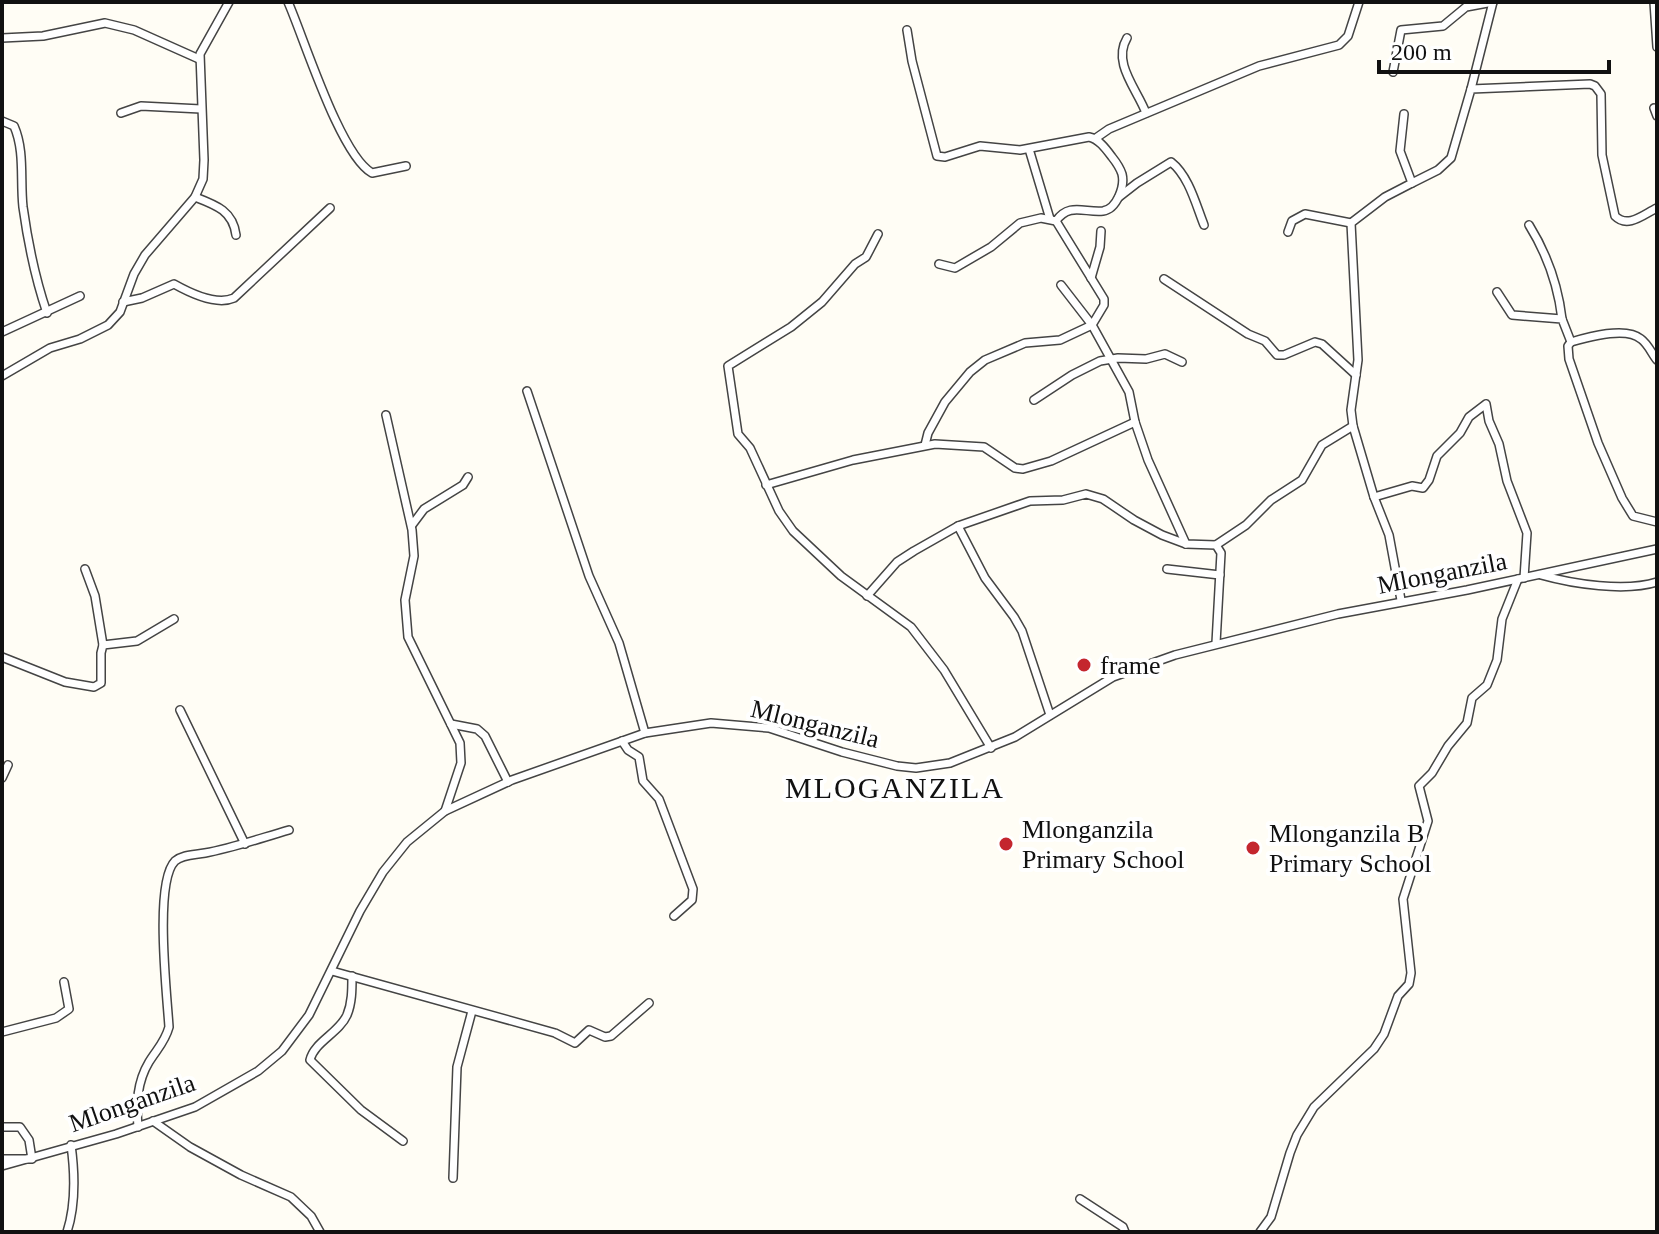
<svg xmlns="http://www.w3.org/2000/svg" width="1659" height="1234" viewBox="0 0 1659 1234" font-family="'Times New Roman',serif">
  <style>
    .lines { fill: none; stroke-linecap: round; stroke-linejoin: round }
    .minor-casing { stroke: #444; stroke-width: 10 }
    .minor { stroke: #fff; stroke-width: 7 }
    .poi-dot { fill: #c4262e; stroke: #fff; stroke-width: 3 }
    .labels { text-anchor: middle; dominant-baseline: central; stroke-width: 8; stroke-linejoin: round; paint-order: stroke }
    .street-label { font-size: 26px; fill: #111; stroke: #fff }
    .poi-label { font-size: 26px; fill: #111; stroke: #fff; text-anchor: start }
    .quarter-label { font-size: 30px; letter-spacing: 2px; fill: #111; stroke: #fff }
  </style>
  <rect width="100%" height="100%" fill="#fffdf5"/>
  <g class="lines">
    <!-- minor casing -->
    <g class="minor-casing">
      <g id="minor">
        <path d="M288,2C304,38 340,155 372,173L406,166"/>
        <path d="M1654,2L1657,47"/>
        <path d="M907,30L912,61L937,156L945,157L980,146L1020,150L1089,137C1099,139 1106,149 1112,157C1116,162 1120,168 1122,174C1125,186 1117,209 1103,211C1085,213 1069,202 1056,221"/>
        <path d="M2,38L43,36L105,23L134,30L199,59"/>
        <path d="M1127,38C1112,63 1137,89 1146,113"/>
        <path d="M1393,72L1401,30L1443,26L1466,7L1493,2"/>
        <path d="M1471,89L1493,2"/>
        <path d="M1654,108L1657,116"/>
        <path d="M121,113L141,106L201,109"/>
        <path d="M2,121L14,126C25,151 20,180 23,207C28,243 35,278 47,313"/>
        <path d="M1096,138L1109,129L1259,66L1339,45L1348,36L1359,2"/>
        <path d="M1029,149L1050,219"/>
        <path d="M1412,183L1438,170L1451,158L1471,89L1590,84L1595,86L1601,94L1602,155L1615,216C1628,229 1644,214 1657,208"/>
        <path d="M195,197C216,205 233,211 236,235"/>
        <path d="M1119,197L1137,183L1171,162C1189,176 1196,205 1204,225"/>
        <path d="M1529,225C1547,254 1558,285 1562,319"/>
        <path d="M1288,232L1292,221L1305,214L1351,223"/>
        <path d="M878,234L866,257L855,264L822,302L791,327L728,366L738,434L750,448L779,511L793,531L841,576L911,627L944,670L991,748"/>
        <path d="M939,264L955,268L991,247L1020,223L1041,218L1056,221L1104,299V305L1092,325L1129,392L1135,422L1148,460L1186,544"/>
        <path d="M1091,278L1100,247L1101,231"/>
        <path d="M1164,279L1248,334L1265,341L1277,355H1284L1315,342L1322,344L1356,375"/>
        <path d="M1497,292L1512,315L1562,319L1571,342"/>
        <path d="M123,302L142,298L174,284C190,293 216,306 234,298L330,208"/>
        <path d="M2,332L80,296"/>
        <path d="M1657,360C1652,354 1648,344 1641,339C1626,326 1588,337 1571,342L1568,346L1569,359L1598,443L1622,498L1633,516L1657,522"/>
        <path d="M2,376L50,348L80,339L108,325L120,312L134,274L145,255L195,197L203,179L204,160L200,54L229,2"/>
        <path d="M527,391L589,576L619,643L645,733"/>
        <path d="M1034,400L1072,375L1100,361L1118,358L1146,359L1165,354L1182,362"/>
        <path d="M386,415L412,530L414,556L405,600L408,637L460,743L461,763L445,811"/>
        <path d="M925,445L928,433L945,402L970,372L985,360L1025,343L1060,340L1092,325L1061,285"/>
        <path d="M766,485L853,460L935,444L984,447L1015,468L1023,469L1051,461L1135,422"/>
        <path d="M1374,497L1412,486L1423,488L1429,480L1437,456L1460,433L1469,417L1486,404L1489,421L1499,444L1507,481L1527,533L1524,578"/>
        <path d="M412,525L424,509L463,485L468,477"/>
        <path d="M958,526L985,578L1014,617L1022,631L1050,715"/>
        <path d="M1216,545L1246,525L1271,500L1302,480L1322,445L1353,426"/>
        <path d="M85,569L95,596L103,645"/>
        <path d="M1167,569L1220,575"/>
        <path d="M1541,575C1573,584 1625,592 1657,582"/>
        <path d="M867,596L897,562L914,551L958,526L1030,501L1063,500L1086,494L1103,499L1134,520L1162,535L1186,544L1216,545L1221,553L1216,643"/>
        <path d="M1401,600L1389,535L1374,497L1353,426L1351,410L1358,360L1351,223L1385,197L1412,183L1400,151L1404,114"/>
        <path d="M2,657L65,682L94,687L101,683V653L103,645L137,641L174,619"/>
        <path d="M180,710L245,844"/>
        <path d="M451,724L477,729L485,736L508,782"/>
        <path d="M622,741L628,750L639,757L643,781L659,799L693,889L692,900L674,916"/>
        <path d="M2,778L8,765"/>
        <path d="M332,971L555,1033L575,1043L589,1030L605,1037L611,1036L649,1003"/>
        <path d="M352,976C352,990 352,1003 347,1015C339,1033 314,1042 310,1060L361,1110L403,1141"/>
        <path d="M2,1032L56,1018L69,1009L64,982"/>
        <path d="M153,1121L190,1147L241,1175L291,1197L311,1216L320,1232"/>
        <path d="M2,1127H20L29,1140L32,1159H2"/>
        <path d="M138,1127C136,1104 137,1082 149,1062C157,1049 165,1042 169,1027C167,995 154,882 175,861C183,854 195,855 205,853C233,848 261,838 289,830"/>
        <path d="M2,1166L116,1134L195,1107L258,1071L282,1051L309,1015L360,911L383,872L407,842L445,811L512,780L645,733L711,723L769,728L842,752L897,766L916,768L950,763L1015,737L1113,677L1175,655L1338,614L1467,590L1657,549"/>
        <path d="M453,1178L457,1067L472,1011"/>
        <path d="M1080,1199L1123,1227L1125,1232"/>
        <path d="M67,1232C76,1204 75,1174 71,1145"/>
        <path d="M1260,1232L1271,1217L1290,1153L1297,1135L1314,1107L1374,1049L1384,1034L1398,996L1409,984L1411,973L1403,899L1428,821L1419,786L1432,773L1448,746L1467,723L1472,698L1487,685L1497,660L1502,619L1518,579"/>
      </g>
    </g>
    <!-- minor -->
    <use href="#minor" class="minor"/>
  </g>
  <!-- markers -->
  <g class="poi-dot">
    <circle cx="1084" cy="665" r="8"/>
    <circle cx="1006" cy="844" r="8"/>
    <circle cx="1253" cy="848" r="8"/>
  </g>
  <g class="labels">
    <!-- street labels -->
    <g class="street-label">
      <text transform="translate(1442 573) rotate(-11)">Mlonganzila</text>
      <text transform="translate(815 724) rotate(14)">Mlonganzila</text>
      <text transform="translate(132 1103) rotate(-19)">Mlonganzila</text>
    </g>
    <!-- poi labels -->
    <g class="poi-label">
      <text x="1100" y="665">frame</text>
      <text x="1022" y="829">Mlonganzila<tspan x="1022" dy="30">Primary School</tspan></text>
      <text x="1269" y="833">Mlonganzila B<tspan x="1269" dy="30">Primary School</tspan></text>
    </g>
    <!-- quarter labels -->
    <g class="quarter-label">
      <text x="895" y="787">MLOGANZILA</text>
    </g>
  </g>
  <!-- border -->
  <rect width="1659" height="1234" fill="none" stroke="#111111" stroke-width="8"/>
  <!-- scale -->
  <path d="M1379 60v12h230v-12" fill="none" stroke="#111111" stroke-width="4"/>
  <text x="1391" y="60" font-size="24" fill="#111111" stroke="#ffffff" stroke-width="6" paint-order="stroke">200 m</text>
</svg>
